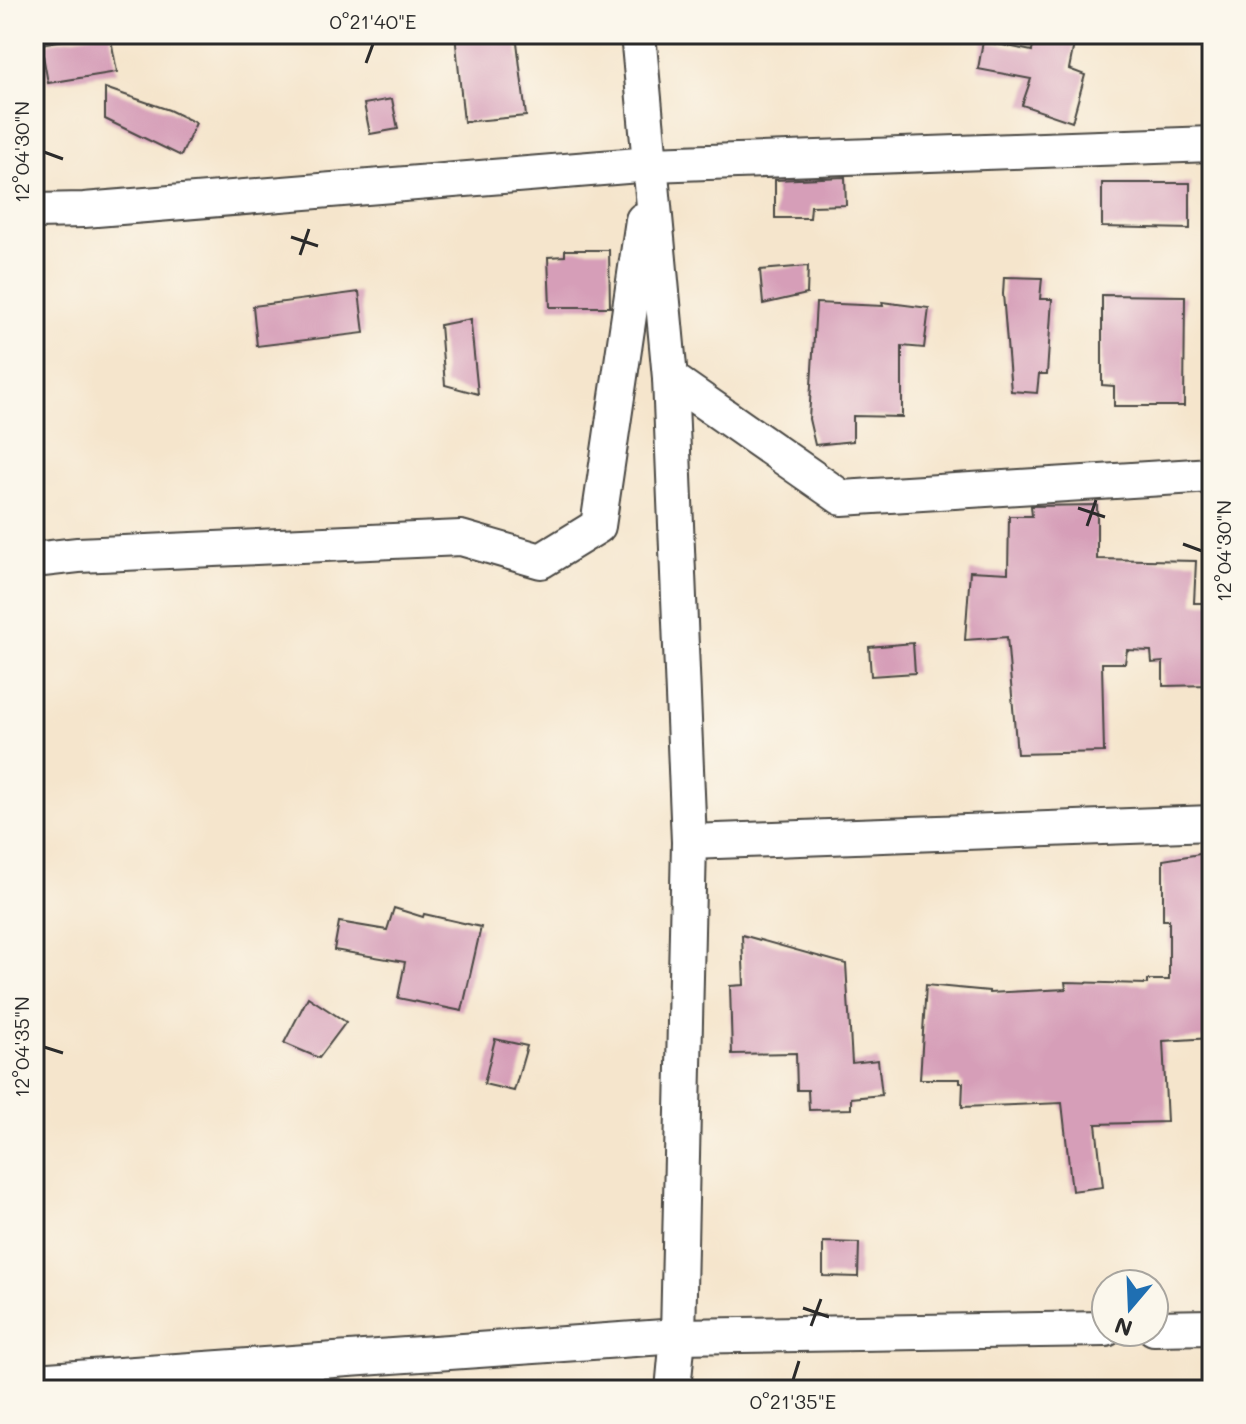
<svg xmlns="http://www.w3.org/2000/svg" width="1246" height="1424" viewBox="0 0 1246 1424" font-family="Mali,sans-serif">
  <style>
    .building { fill: #d69eb8 }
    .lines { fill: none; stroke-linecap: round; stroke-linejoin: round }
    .street-casing { stroke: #494743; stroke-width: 38 }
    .street { stroke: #fff; stroke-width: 34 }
    .ticks { fill: none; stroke: #2b2b2b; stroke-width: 3 }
    .neatline { fill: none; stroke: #2b2b2b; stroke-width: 3 }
    .ticks-label { font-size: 20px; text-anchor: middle; fill: #2b2b2b }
  </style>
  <rect width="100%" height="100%" fill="#fbf7ec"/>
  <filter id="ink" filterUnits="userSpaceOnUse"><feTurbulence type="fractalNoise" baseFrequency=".0125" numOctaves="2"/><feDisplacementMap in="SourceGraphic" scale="16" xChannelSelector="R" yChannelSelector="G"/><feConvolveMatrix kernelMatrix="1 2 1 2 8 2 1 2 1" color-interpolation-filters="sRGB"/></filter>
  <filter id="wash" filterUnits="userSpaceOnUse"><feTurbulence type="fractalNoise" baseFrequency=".006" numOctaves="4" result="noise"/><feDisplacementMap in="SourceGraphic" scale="32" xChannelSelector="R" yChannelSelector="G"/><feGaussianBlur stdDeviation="1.8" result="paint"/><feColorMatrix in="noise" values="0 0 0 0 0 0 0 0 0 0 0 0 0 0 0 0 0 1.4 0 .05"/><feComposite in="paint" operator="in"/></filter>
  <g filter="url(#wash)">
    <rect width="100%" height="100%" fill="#f5e5cc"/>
    <g id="blocks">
      <!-- building -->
      <g class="building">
        <path d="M98,34H110L117,72L48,83L41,44Z"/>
        <path d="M455,34H516L526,116L464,122Z"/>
        <path d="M1035,36L1074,44L1069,69L1085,75L1072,122L1022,105L1031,79L978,69L983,41L1032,51Z"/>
        <path d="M105,88L169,110L196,123L181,156L105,119Z"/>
        <path d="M392,99L398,129L370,134L364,104Z"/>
        <path d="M845,177L846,205L811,206L810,218H775V180Z"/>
        <path d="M1102,183H1190V229L1102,227Z"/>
        <path d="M565,250H609L610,307H550L548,257L565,256Z"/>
        <path d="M808,266L807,294L763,304L760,270Z"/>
        <path d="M1004,277L1042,278L1040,299H1052L1047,374H1039L1037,393L1011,391L1003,294Z"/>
        <path d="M359,292L364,333L257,346L253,306Z"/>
        <path d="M1102,295L1185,296L1184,406H1114V386L1102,385Z"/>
        <path d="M882,302L929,308L924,348L902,346V417L853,416V441L815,445L809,419L816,303L883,306Z"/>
        <path d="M471,319V325L478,394L445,385L440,325Z"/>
        <path d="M1097,505V559L1196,561L1194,603H1212V685L1163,686V662L1152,663L1151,651L1127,650L1125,663H1102L1104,752L1017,754L1007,637L965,640L970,571L1008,573L1009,516H1032L1031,506Z"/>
        <path d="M913,643L915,673L871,676L869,647Z"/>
        <path d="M1212,852L1210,984H1212V1038L1163,1041L1167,1122L1096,1124L1103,1187L1072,1191L1062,1103L962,1107L963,1083H960V1079H920L926,985L989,991V993L1066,989L1065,982L1147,984V980H1169V920H1163V860Z"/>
        <path d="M394,908L423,917L424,914L481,927L462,1011L398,998L405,962L334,950L339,922L387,930Z"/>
        <path d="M742,935L846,964L852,1063L878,1060L882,1095L851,1098V1109L809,1110L808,1090H797L796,1053L732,1054L730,986L744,985Z"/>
        <path d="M308,997L346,1022L319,1058L284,1043Z"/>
        <path d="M495,1039L527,1046L514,1091L484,1084Z"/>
        <path d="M823,1242L859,1243L858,1277L823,1276Z"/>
      </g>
    </g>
  </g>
  <g filter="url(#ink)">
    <use href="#blocks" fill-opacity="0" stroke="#494743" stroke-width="2"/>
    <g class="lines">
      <!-- street casing -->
      <g class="street-casing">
        <g id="street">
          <path d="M638,34L670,378L689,842L678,1336L673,1390"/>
          <path d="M34,211L84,210L651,164L1212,144"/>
          <path d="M670,378L842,498L1212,475"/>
          <path d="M34,560L78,555L461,538L541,561L598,526L643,220"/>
          <path d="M689,842L1212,823"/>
          <path d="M1154,1328L1212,1327"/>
          <path d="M34,1381L678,1336L1106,1329"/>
        </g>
      </g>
      <!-- street -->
      <use href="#street" class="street"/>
    </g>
  </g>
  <!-- ticks -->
  <path class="ticks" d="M366,63L373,44M44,152L63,159M291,237L318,246M300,255L309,229M1078,508L1105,517M1087,526L1096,500M1183,544L1202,551M44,1047L63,1053M803,1308L829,1317M811,1326L821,1299M793,1380L799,1361"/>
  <!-- margin -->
  <rect width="1246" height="1424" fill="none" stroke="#fbf7ec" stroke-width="88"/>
  <!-- north arrow -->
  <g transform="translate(1130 1308) rotate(199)"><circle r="38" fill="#fbf7ec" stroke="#a8a59f" stroke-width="2"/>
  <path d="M0-6L14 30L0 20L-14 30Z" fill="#1f6fb2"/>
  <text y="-12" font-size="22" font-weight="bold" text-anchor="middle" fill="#2b2b2b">N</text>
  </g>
  <rect x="44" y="44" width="1158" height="1336" class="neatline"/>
  <g class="ticks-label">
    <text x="373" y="29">0°21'40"E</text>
    <text transform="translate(22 152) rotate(-90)" y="7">12°04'30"N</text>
    <text transform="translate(1224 551) rotate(-90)" y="7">12°04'30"N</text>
    <text transform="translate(22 1047) rotate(-90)" y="7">12°04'35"N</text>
    <text x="793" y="1409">0°21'35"E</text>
  </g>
</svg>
